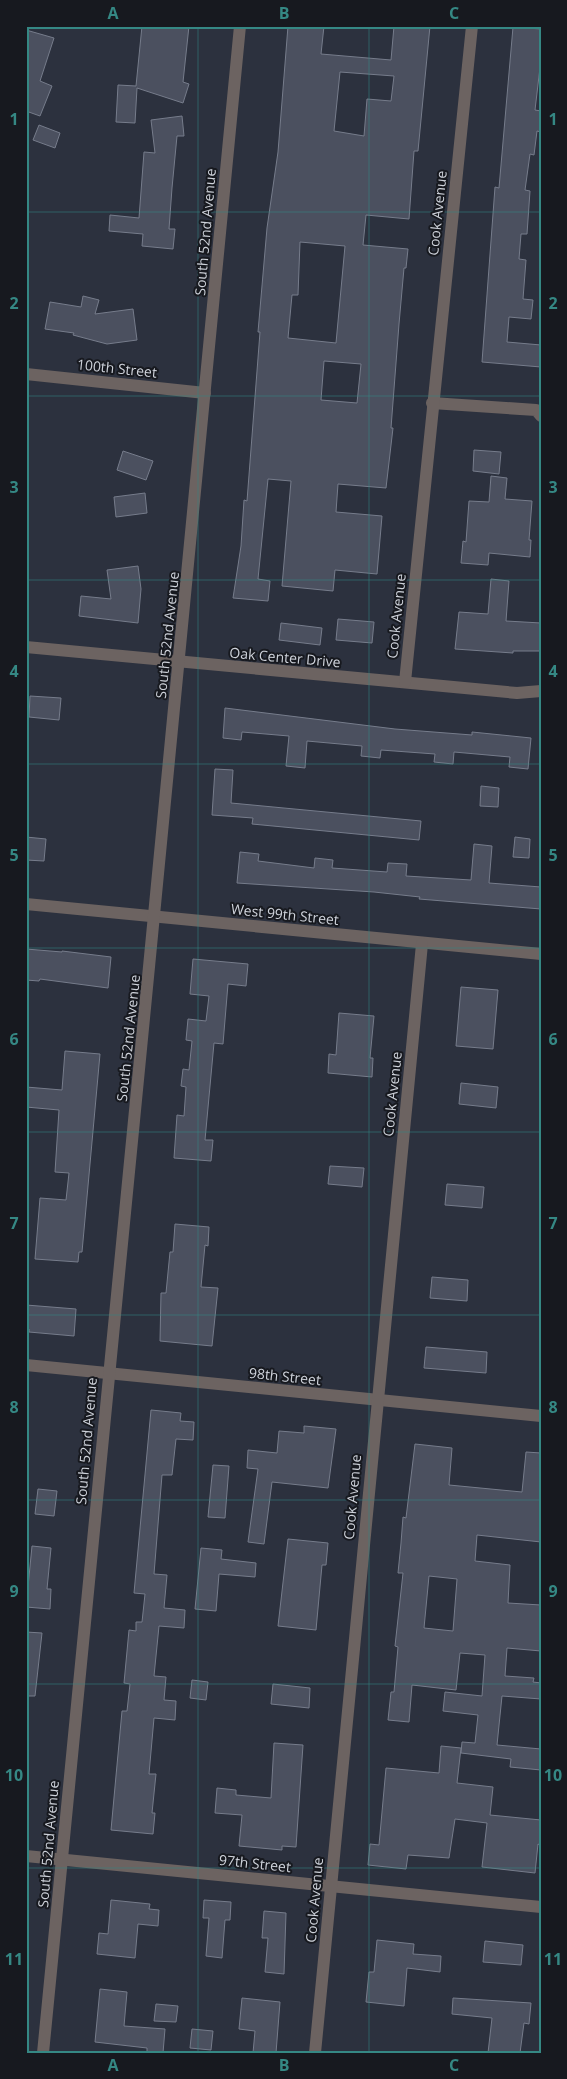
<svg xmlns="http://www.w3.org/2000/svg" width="567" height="2079" viewBox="0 0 567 2079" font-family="'Open Sans',sans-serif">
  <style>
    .building { fill: #4b505f; stroke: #767c8b; fill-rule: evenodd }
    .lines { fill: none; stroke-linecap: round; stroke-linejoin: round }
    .minor { stroke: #6c6361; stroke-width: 12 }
    .grid { fill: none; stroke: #358884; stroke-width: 1; stroke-opacity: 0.55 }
    .labels { text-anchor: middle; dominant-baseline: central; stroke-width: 4; stroke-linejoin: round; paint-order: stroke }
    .street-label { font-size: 14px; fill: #ced2da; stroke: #17191f }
    .neatline { fill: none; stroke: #358884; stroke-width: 2 }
    .grid-label { font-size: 16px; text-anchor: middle; font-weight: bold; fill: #358884 }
  </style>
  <rect width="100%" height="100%" fill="#2c313e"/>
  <!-- building -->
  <g class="building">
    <path d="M142,26H189L183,82L189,84L183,103L137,88L135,123L116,122L118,85L136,86Z"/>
    <path d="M288,26H324L321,54L391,60L394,26H430L418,151H414L409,219L366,215L363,245L408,249L406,268H404L399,324L391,428H393L386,488L338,484L336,512L382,516L377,574L335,570L333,591L282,586L291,481L268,479L258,579L270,581L268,601L233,598L241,546L244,500L247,501L260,332H258L267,228L278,152ZM340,72L394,76L391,101L367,99L364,136L334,131ZM300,242L345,246L336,343L288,338L292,295H298ZM324,361L361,364L357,403L321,400Z"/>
    <path d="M513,27L541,29V59L535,110L541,111V132L537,131L534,155L530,154L525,190L530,191L527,234H521L519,259L526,260L523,299L533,300L531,319L509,317L507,342L541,345V367L482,362L495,187L499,188Z"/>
    <path d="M26,30L54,38L40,81L52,86L40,116L26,111Z"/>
    <path d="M182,116L184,136H177L172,188L169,229H175L173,249L142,246L143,234L109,231L110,215L139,218L144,152L155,153L151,120Z"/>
    <path d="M39,125L60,133L55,148L33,140Z"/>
    <path d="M83,296L99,300L95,314L133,309L137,340L107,344L73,335L74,333L45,329L50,302L81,307Z"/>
    <path d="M474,450L501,452L499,474L473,471Z"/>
    <path d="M123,451L153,461L146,480L117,470Z"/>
    <path d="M491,476L507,478L505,499L532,501L529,540H531L530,557L489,553L488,565L461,563L463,541L466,542L469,501L489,502Z"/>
    <path d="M145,493L147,513L116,517L114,497Z"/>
    <path d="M138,566L141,589L138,623L79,616L81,596L111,599L107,570Z"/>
    <path d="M491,579L509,581L506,621L541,623V651H513V653L455,649L459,612L488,614Z"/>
    <path d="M338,619L374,622L372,643L336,640Z"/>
    <path d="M281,623L322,628L320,645L279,640Z"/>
    <path d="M30,696L61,698L59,720L29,717Z"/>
    <path d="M225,708L395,729L472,735V732L531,738L528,769L509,767L510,757L454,752L453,764L434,762L435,754L381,750L380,758L361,756L362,746L307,741L305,768L286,766L289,736L242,732L241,740L223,738Z"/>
    <path d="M215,769L233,770L231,803L421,821L419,840L252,824L253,818L212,815Z"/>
    <path d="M481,786L499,788L498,807L480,806Z"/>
    <path d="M26,837L46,839L44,861L26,860Z"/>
    <path d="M515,837L530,839L529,858L513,857Z"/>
    <path d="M474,844L492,846L489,883L541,887V909L419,899L420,897L374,892L237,883L240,852L259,854L258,861L314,868L315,858L333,860L332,868L387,872L388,863L407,864L406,876L471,880Z"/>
    <path d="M26,949L62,952V951L111,957L108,988L40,979L39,981L26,980Z"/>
    <path d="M193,959L248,964L246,986L228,984L223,1044L214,1043L205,1140H213L211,1161L174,1158L177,1115L184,1116L186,1087L181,1086L183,1069L189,1070L192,1041L186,1040L188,1019L206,1021L209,996L190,994Z"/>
    <path d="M461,987L498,990L493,1049L456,1046Z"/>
    <path d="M339,1013L374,1016L370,1058H373L372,1077L328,1073L329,1054L336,1055Z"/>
    <path d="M65,1051L100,1054L82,1252H79L78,1262L35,1259L40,1198L66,1200L69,1173L55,1172L59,1110L26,1107V1087L62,1090Z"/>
    <path d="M461,1083L498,1087L496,1108L459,1104Z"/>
    <path d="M330,1166L364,1168L362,1187L328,1184Z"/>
    <path d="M447,1184L484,1187L482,1208L445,1205Z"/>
    <path d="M175,1224L209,1227L208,1246L205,1245L201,1287L218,1288L212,1346L160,1341L161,1293H166L170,1252H173Z"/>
    <path d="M432,1277L468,1280L467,1301L430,1298Z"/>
    <path d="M26,1305L76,1309L74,1336L29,1332V1329H26Z"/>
    <path d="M426,1347L487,1352L486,1373L424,1368Z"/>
    <path d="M151,1410L181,1413L180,1421L194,1422L193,1440L176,1439L172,1475H162L154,1574L167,1575L164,1608L185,1610L184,1628L159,1626L154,1676L166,1677L164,1700L176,1701L175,1720L154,1718L149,1774H156L152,1813H155L153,1834L111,1830L122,1711H127L130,1684L124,1683L129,1630L136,1631V1622H142L145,1594L134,1593Z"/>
    <path d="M304,1426L336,1429L328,1488L272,1482L264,1544L248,1542L258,1469L247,1468L248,1450L277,1453L279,1431L304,1433Z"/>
    <path d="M415,1444L452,1448L449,1485L501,1490L522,1492L526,1452L541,1453V1542L477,1535L475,1561L510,1565L508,1603L541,1605V1651L507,1648L505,1676L534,1678L533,1682L541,1683V1699L502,1696L497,1745L541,1749V1770L510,1767L511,1759L461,1753L462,1742L475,1743L478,1715L443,1711L445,1692L482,1696L485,1655L460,1653L456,1690L412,1685L409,1722L388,1720L391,1692H394L398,1647L395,1646L403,1573H398L401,1543L403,1517L406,1518ZM429,1576L457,1579L453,1631L424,1628Z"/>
    <path d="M213,1465L229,1466L225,1518L208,1517Z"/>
    <path d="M38,1489L57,1491L54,1516L35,1514Z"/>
    <path d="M288,1539L328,1543L326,1565H322L316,1630L278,1626Z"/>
    <path d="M32,1546L51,1548L47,1589H51L50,1609L26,1607V1587H28Z"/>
    <path d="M201,1548L222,1550L221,1559L256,1563L255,1577L219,1574L216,1611L195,1609Z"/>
    <path d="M26,1632L42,1633L35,1696H26Z"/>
    <path d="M192,1680L208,1682L206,1700L190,1698Z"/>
    <path d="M273,1684L310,1688L309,1708L271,1704Z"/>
    <path d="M274,1743L303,1745L296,1847L282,1846V1850L239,1846L242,1815L215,1813L217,1788L236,1790V1795L271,1798Z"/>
    <path d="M441,1746L461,1748L457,1783L493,1787L490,1815L541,1820L540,1845L538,1844L535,1873L482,1867L487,1823L455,1819L449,1858L408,1855L406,1869L368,1865L370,1844L379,1845L386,1768L439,1773Z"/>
    <path d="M111,1900L150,1904L149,1909L159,1910L158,1926L138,1924L135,1958L97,1954L99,1933L108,1934Z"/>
    <path d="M204,1900L231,1902L230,1920H225L222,1958L206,1956L209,1918H203Z"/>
    <path d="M264,1911L286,1913L284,1974L265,1972L268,1938H262Z"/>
    <path d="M377,1940L414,1944L413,1954L441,1956L440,1972L407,1968L404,2006L366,2002L369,1972H374Z"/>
    <path d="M485,1941L523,1945L521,1965L483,1962Z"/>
    <path d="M100,1989L127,1992L124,2026L165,2029L163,2053H147V2048L95,2042Z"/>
    <path d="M242,1998L280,2002L276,2053H253L255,2031L239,2029Z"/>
    <path d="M453,1998L531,2003L529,2024L524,2023L520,2053H488L492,2018L452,2014Z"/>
    <path d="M156,2004L178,2006L176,2022L154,2021Z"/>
    <path d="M192,2029L213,2031L211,2050L190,2048Z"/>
  </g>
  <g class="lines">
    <!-- minor -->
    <g class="minor">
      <path d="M26,374L205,393"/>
      <path d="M432,403L536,410L541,416"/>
      <path d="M26,647L517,693L541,691"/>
      <path d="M405,682L472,26"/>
      <path d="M26,904L541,954"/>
      <path d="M26,1365L541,1416"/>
      <path d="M26,1856L541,1907"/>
      <path d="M43,2053C108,1377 176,702 240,26"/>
      <path d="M315,2053L422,944"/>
    </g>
  </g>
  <!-- grid -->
  <path class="grid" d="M198,26V2053M369,26V2053M26,212H541M26,396H541M26,580H541M26,764H541M26,948H541M26,1132H541M26,1315H541M26,1500H541M26,1684H541M26,1868H541"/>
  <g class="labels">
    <!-- street labels -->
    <g class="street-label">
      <text transform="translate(437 213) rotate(-84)">Cook Avenue</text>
      <text transform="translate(205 232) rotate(-85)">South 52nd Avenue</text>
      <text transform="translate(117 368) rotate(6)">100th Street</text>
      <text transform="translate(396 616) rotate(-84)">Cook Avenue</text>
      <text transform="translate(167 635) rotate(-84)">South 52nd Avenue</text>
      <text transform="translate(285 657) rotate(5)">Oak Center Drive</text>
      <text transform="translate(285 914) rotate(6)">West 99th Street</text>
      <text transform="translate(128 1038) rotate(-84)">South 52nd Avenue</text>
      <text transform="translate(392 1094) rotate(-84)">Cook Avenue</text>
      <text transform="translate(285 1376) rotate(6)">98th Street</text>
      <text transform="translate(86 1441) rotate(-85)">South 52nd Avenue</text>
      <text transform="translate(352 1497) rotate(-85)">Cook Avenue</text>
      <text transform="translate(48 1844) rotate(-85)">South 52nd Avenue</text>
      <text transform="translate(255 1863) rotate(6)">97th Street</text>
      <text transform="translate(314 1900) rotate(-85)">Cook Avenue</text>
    </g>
  </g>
  <!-- border -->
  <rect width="567" height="2079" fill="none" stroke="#17191f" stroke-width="55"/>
  <rect x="28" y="28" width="512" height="2024" class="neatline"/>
  <g class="grid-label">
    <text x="113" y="19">A</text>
    <text x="284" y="19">B</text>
    <text x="454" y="19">C</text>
    <text x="14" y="125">1</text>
    <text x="553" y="125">1</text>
    <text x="14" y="309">2</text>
    <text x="553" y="309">2</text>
    <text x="14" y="493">3</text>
    <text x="553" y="493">3</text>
    <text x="14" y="677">4</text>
    <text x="553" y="677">4</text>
    <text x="14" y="861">5</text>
    <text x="553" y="861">5</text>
    <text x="14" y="1045">6</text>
    <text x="553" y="1045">6</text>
    <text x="14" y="1229">7</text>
    <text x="553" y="1229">7</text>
    <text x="14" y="1413">8</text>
    <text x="553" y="1413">8</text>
    <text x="14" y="1597">9</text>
    <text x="553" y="1597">9</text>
    <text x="14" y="1781">10</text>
    <text x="553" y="1781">10</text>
    <text x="14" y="1965">11</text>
    <text x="553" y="1965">11</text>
    <text x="113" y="2071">A</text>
    <text x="284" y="2071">B</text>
    <text x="454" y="2071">C</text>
  </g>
</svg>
